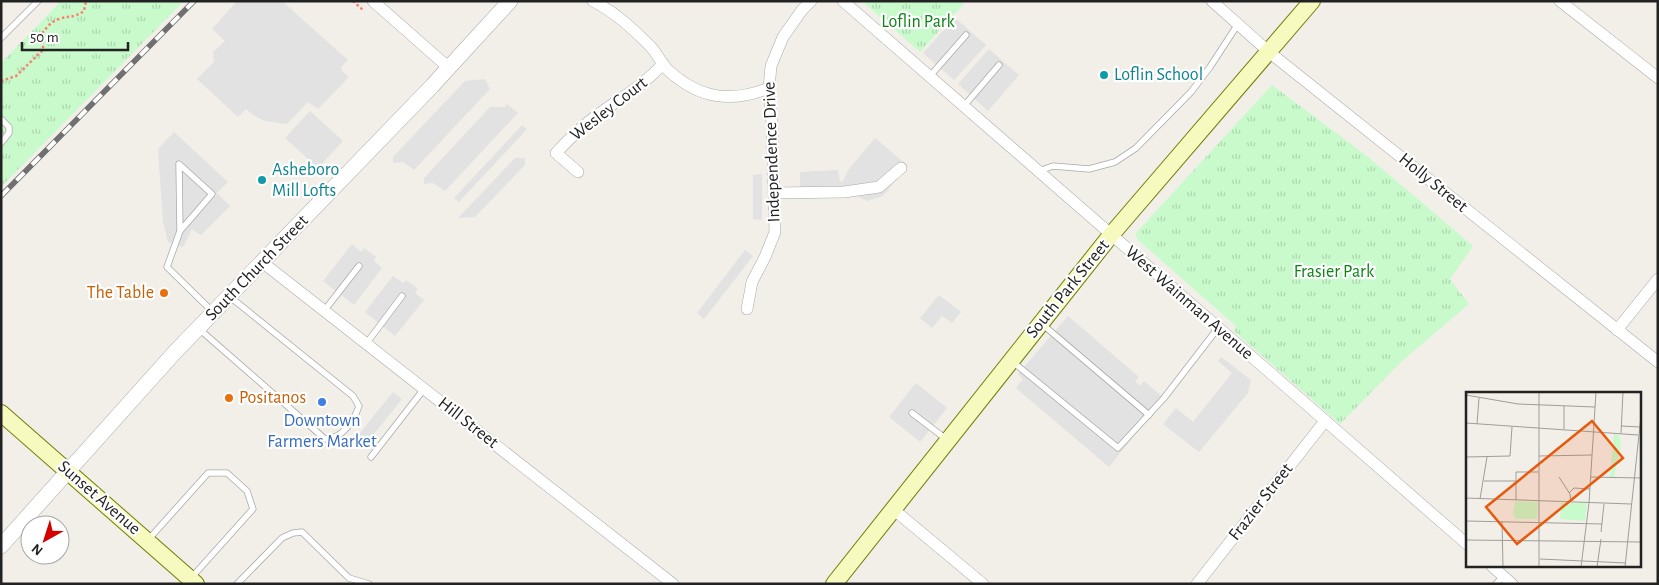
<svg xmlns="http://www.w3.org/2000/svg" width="1659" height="585" viewBox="0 0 1659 585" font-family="'Alegreya Sans',sans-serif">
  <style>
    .park { fill: url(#park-tufts) }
    .parking { fill: #e2e2e2 }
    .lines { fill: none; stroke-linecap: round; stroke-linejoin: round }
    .service-casing { stroke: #a9a9a9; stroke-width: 7 }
    .minor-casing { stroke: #a9a9a9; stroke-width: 12 }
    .tertiary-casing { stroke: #a9a9a9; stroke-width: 16 }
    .secondary-casing { stroke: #707d05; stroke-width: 18 }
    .path { stroke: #fa8072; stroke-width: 2.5; stroke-dasharray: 2.5 2.5; stroke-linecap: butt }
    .service { stroke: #fff; stroke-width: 5.5 }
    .minor { stroke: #fff; stroke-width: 11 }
    .tertiary { stroke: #fff; stroke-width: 15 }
    .secondary { stroke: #f7fabf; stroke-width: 16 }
    .rail-casing { stroke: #707070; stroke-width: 5.5 }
    .rail { stroke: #fff; stroke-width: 4; stroke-dasharray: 11; stroke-linecap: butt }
    .culture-dot { fill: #0f9aa8; stroke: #fff; stroke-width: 2 }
    .food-dot { fill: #e8710a; stroke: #fff; stroke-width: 2 }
    .shop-dot { fill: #3f7fe0; stroke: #fff; stroke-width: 2 }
    .labels { text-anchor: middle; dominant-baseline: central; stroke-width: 4.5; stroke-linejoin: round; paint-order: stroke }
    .park-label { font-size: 18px; fill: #0c8416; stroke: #fff }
    .culture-label { font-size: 18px; fill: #0d838f; stroke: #fff; text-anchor: start }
    .street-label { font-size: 18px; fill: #222; stroke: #fff }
    .food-label { font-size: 18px; fill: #c56008; stroke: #fff; text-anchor: end }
    .shop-label { font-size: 18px; fill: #366cbe; stroke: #fff }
    .inset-road { fill: none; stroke: #9f9d99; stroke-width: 1 }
    .view { fill: #e8590c; fill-opacity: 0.15; stroke: #e8590c; stroke-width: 2.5 }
    .inset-edge { fill: none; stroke: #222; stroke-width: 2.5 }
  </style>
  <defs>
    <pattern id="park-tufts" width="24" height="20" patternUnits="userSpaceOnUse" patternTransform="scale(1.25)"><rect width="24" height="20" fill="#c8facc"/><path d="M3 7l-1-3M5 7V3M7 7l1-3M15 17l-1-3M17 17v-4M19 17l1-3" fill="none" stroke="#acd6af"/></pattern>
  </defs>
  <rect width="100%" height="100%" fill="#f2efe9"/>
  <!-- park -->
  <g class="park">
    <path d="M61,1H184L1,187V63Z"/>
    <path d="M862,1H966L920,52Z"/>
    <path d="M1272,85L1367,156L1473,246L1450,279L1469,304L1401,362L1340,424L1234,331L1236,326L1138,240L1135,234Z"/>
  </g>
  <!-- parking -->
  <g class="parking">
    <path d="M237,1H282L348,60L341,67L342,71L349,77L318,109L308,102L287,124L265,121L253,115L246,109L238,117L197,79L214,62L213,52L225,41L212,29Z"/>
    <path d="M955,18L986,45L954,80L923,53Z"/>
    <path d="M989,49L1019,75L988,111L958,84Z"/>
    <path d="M485,79L490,89L414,170L403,162L393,163V157L465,81Z"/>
    <path d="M507,104L518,113L445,191L433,183L424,184V178L490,107H505Z"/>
    <path d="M310,111L343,141L318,168L285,138Z"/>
    <path d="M522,125L527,129L459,202L454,198Z"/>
    <path d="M174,132L228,182L217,193L230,206L201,235L192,229L183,247L168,242L163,222L158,149Z"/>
    <path d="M875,138L908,166L883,196L867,201L856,196L800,199V172L838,170L840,182L843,181L849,169Z"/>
    <path d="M515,158H525V165L475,217L458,218Z"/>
    <path d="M762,174V220L753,219V175Z"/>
    <path d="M352,244L361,252L364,248L376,257L374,261L382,268L354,305L323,281Z"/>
    <path d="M745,250L753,256L704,319L697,313Z"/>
    <path d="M393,276L403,283L406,280L418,289L415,293L424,300L395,336L365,312Z"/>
    <path d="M939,295L961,312L952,323L942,316L932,328L920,318Z"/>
    <path d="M1068,316L1139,377L1135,381L1140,386L1144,381L1164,398L1109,467L1016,388L1023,379L1018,374Z"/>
    <path d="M1221,357L1251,380L1248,393L1199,452L1163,424L1176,408L1193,422L1232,373L1218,361Z"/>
    <path d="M916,383L947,408L920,442L889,417Z"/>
    <path d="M393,392L402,399L365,445L356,438Z"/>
  </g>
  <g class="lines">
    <!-- service casing -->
    <g class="service-casing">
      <g id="service">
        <path d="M1,38L38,1"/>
        <path d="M930,76L966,35"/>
        <path d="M964,106L999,65"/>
        <path d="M1,119L9,127V133L1,143"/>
        <path d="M179,164L212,194L180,231Z"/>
        <path d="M1039,171L1053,166L1089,169L1115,162L1136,148L1191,92L1210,67L1238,24"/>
        <path d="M180,231L167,267L213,312"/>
        <path d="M324,311L359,266"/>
        <path d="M1042,324L1149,415"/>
        <path d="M198,328L325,439C342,439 354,421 359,406L353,396L229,296"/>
        <path d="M366,344L402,296"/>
        <path d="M1013,362L1118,448L1164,398L1218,328"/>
        <path d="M912,413L946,439"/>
        <path d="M371,457L424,389"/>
        <path d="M148,540L208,473H227L247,491L253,509L192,577"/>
        <path d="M237,584L282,538L293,533L302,532L349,578L369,584"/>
        <path d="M1496,584L1503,576"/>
      </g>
    </g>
    <!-- minor casing -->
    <g class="minor-casing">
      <g id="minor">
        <path d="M373,1L449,68"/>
        <path d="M593,1C615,12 633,29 650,46C658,54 661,64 669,71C700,99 731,103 769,88"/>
        <path d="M843,1L1468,545"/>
        <path d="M1212,1L1269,52L1658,362"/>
        <path d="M1560,1L1658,78"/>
        <path d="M578,172L556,153C569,139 583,125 599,114C622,97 643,86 663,64"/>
        <path d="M774,193L844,192L879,187L901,168"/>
        <path d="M262,262L673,584"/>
        <path d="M747,309L752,282L765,257L775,232L772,124L769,88L771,66L783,37L802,10L811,1"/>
        <path d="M1617,330L1658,279"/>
        <path d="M893,509L983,584"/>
        <path d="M1492,566L1512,584"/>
        <path d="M1197,584L1325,421"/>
      </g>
    </g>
    <!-- tertiary casing -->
    <g class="tertiary-casing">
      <path id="tertiary" d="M1,546L175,352L432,86L510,1"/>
    </g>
    <!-- secondary casing -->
    <g class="secondary-casing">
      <g id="secondary">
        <path d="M1,413L196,584"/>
        <path d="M834,584L1111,235L1312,1"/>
      </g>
    </g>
    <!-- path -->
    <g class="path">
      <path d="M353,1L363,10"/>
      <path d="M1,81L16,76L43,50V32C47,27 52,21 59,19C70,15 72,19 84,11L86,1"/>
    </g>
    <!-- service -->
    <use href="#service" class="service"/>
    <!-- minor -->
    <use href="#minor" class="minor"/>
    <!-- tertiary -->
    <use href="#tertiary" class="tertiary"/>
    <!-- secondary -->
    <use href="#secondary" class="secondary"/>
    <!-- rail casing -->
    <g class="rail-casing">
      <path id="rail" d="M1,196L194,1"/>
    </g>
    <!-- rail -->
    <use href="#rail" class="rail"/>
  </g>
  <!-- markers -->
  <g class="culture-dot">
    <circle cx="1104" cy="75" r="5"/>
    <circle cx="262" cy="180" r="5"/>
  </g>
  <g class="food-dot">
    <circle cx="164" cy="293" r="5"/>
    <circle cx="229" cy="398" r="5"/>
  </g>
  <circle class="shop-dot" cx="322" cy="402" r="5"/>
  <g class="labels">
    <!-- park labels -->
    <g class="park-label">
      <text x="918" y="22">Loflin Park</text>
      <text x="1334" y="272">Frasier Park</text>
    </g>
    <!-- culture labels -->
    <g class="culture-label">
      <text x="1114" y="75">Loflin School</text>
      <text x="272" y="170">Asheboro<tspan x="272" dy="21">Mill Lofts</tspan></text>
    </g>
    <!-- street labels -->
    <g class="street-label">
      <text transform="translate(609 109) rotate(-38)">Wesley Court</text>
      <text transform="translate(772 152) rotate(-92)">Independence Drive</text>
      <text transform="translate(1433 183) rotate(39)">Holly Street</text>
      <text transform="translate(257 268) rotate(-46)">South Church Street</text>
      <text transform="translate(1068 289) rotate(-51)">South Park Street</text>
      <text transform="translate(1189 303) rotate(41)">West Wainman Avenue</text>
      <text transform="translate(468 423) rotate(38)">Hill Street</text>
      <text transform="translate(99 498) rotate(41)">Sunset Avenue</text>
      <text transform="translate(1261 502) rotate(-52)">Frazier Street</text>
    </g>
    <!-- food labels -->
    <g class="food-label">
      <text x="154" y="293">The Table</text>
      <text x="239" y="398" text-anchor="start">Positanos</text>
    </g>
    <!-- shop labels -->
    <g class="shop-label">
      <text x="322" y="421">Downtown<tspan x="322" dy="21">Farmers Market</tspan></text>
    </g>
  </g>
  <!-- overview -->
  <g transform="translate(1466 392)">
    <rect width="175" height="175" fill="#f2efe9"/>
    <path d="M148,42L153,43L155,52L148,85H144ZM49,109L72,110L71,127H50L47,123ZM95,111H121L119,129L94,127Z" fill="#c8facc"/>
    <path class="inset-road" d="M73,0V175M0,3L52,12L129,15M98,14V37M0,15L1,0M0,31L172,43M11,32L13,6M155,34L174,35M155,41L157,0M73,64L126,63M0,65L44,64L46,35M93,85L104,102L105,110M124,85L175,86M18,89H50M103,101L108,96L124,97M0,106L165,112M14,107L21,65M50,108V80H72M0,129L136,132M36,129L37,175M135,140L138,112M0,148L175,150M74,167L160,171M115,175L123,111L130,0M131,175L135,147M159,175L175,24"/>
    <path class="view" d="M126,29L157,66L51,152L20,115Z"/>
    <rect width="175" height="175" class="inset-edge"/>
  </g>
  <!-- border -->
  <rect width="1659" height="585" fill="none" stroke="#222222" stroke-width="5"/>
  <!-- north arrow -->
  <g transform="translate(45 540) rotate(219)"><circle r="24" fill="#ffffff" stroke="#a7a7a7"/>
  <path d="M0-4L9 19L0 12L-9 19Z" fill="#d40000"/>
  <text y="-8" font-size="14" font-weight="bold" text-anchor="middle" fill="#222222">N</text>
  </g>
  <!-- scale -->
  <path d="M22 42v8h106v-8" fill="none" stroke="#222222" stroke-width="2.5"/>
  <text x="30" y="42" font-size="15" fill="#222222" stroke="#ffffff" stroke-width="4" paint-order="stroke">50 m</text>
</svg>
